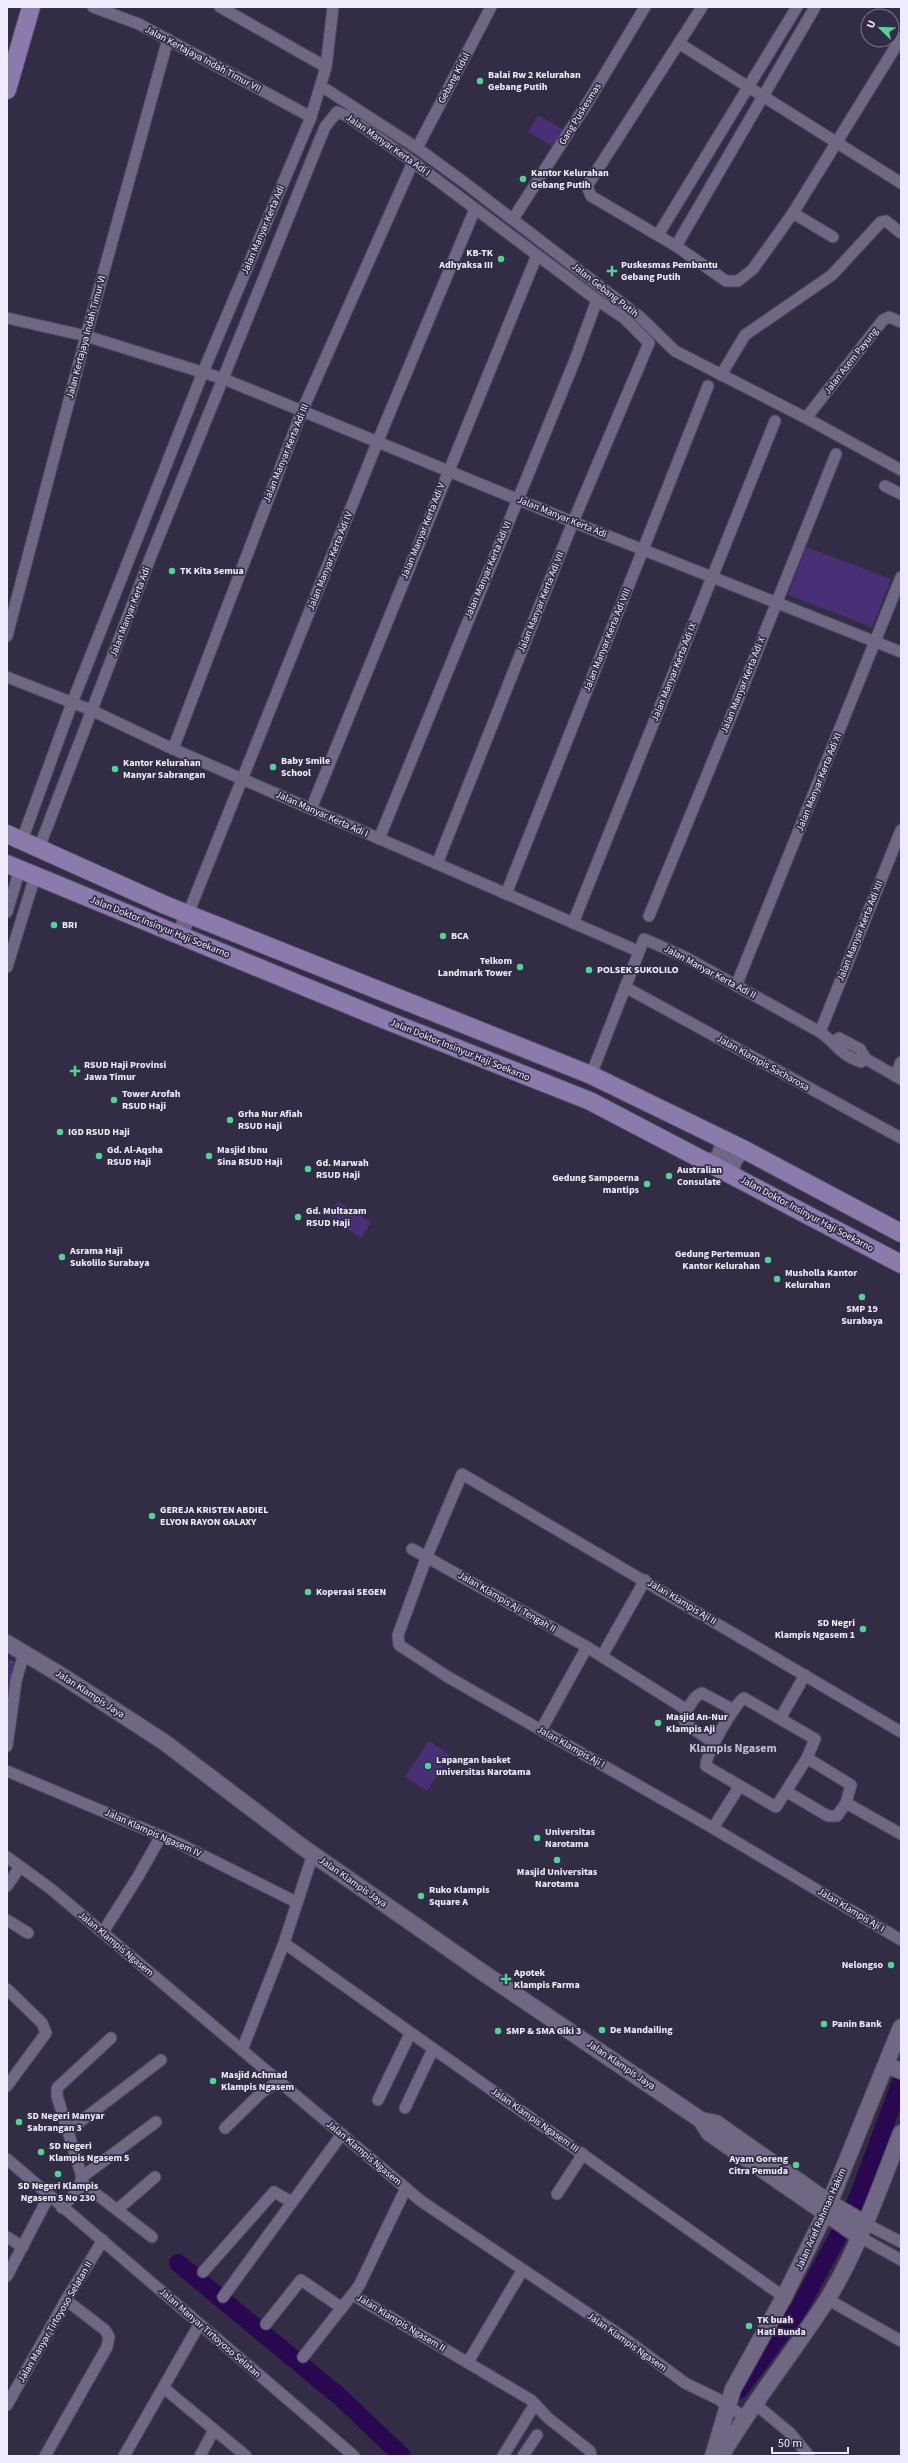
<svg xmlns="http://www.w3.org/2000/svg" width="908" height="2463" viewBox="0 0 908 2463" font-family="'Source Sans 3',sans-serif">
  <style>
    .cemetery { fill: url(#cemetery-stones) }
    .park { fill: #492f75 }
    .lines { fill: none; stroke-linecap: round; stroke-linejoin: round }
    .river { stroke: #290751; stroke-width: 18 }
    .street-casing { stroke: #4e485d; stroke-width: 13 }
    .secondary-casing { stroke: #4e485d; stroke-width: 18 }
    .primary-casing { stroke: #4e485d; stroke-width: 20 }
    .street { stroke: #6f6783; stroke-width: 11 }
    .secondary { stroke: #6f6783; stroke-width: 16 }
    .primary { stroke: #8a7bac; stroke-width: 18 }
    .poi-dot { fill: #50d398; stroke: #332c45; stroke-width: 1.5 }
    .labels { text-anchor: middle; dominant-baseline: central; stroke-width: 3.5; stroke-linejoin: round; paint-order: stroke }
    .street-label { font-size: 10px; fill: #f0ecfd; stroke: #332c45 }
    .poi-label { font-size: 10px; font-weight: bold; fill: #f0ecfd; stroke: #332c45; text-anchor: start }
    .quarter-label { font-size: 12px; font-weight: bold; fill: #c4bcdb; stroke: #332c45 }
  </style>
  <defs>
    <pattern id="cemetery-stones" width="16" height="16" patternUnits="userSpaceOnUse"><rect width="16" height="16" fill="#492f75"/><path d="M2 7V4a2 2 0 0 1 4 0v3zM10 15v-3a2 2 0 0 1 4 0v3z" fill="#644d8a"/></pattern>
  </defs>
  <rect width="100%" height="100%" fill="#332c45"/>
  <!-- cemetery -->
  <path class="cemetery" d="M7,1659L19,1665L7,1748Z"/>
  <!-- park -->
  <g class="park">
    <path d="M538,115L564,130L554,147L528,132Z"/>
    <path d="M806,547L891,579L872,627L788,595Z"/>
    <path d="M338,1201L371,1222L361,1238L328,1216Z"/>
    <path d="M429,1741L450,1755L427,1791L405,1777Z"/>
  </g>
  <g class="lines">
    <!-- river -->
    <g class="river">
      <path d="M178,2263L340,2397L402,2456"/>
      <path d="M739,2390L798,2310L841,2231L856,2202L901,2082"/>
    </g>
    <!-- street casing -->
    <g class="street-casing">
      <g id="street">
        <path d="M93,7L139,24L311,117"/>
        <path d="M220,7L326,67"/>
        <path d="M702,7L587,186L591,196L676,246L726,281H738L753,269L793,213L901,38"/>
        <path d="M680,44L901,183"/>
        <path d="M321,86L417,148L465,183L640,317L675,351L806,418L901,470"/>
        <path d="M417,148L491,7"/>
        <path d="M793,213L833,237"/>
        <path d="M513,219L588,102L645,7"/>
        <path d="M658,235L797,7"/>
        <path d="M676,246L815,7"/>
        <path d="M7,318L86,336L224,379L573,522L901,652"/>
        <path d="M721,375L745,335L832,275L881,222L886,221L901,233"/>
        <path d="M806,418L883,320L889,317L901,322"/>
        <path d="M885,486L901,494"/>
        <path d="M7,636L86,336L168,39"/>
        <path d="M7,677L91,710L173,749L638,951"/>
        <path d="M173,749L302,411L413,162"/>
        <path d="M311,809L537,255"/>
        <path d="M379,839L575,360L597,300"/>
        <path d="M22,840L72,703L203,372L311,117L326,67L333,7"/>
        <path d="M39,848L149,561L325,127L337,112L347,116L413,162L597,300L624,318L649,343L573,522L437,864"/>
        <path d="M506,894L708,386"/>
        <path d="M7,912L20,869"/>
        <path d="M188,914L377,443L475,209"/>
        <path d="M649,916L737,702L836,454"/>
        <path d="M573,923L775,421"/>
        <path d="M7,967L35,876"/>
        <path d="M736,986L901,577"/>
        <path d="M625,987L901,1138"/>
        <path d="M820,1032L901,830"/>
        <path d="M834,1042L839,1038L860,1049L866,1059L901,1079"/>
        <path d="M591,1075L644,939L685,957L820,1032C836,1043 841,1056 861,1062L866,1059"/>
        <path d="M895,1076L901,1062"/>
        <path d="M412,1549L587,1647L687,1710"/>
        <path d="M602,1656L645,1580"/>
        <path d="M744,1698L815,1739L807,1758L776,1807L706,1766C704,1757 735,1703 744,1698Z"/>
        <path d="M781,1717L805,1675"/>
        <path d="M541,1730L587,1647"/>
        <path d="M901,1732L462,1474L427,1556L398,1635L399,1645L448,1677L713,1828L901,1940"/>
        <path d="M714,1743L686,1724L684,1720C686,1711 693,1696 702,1693L734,1710"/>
        <path d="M7,1746L16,1681L24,1653"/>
        <path d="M7,1771L178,1843L296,1902"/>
        <path d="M787,1792L828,1816H837L846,1803L851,1785L807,1758"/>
        <path d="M846,1803L901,1834"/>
        <path d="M713,1828L739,1787"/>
        <path d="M7,1857L51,1889L421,2201L620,2335L685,2383L718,2399L744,2417"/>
        <path d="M7,1886L20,1867"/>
        <path d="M7,1920L28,1933"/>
        <path d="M103,1932L139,1875L161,1836"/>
        <path d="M284,1943L784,2297"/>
        <path d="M7,1989L42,2023L46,2033L7,2086"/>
        <path d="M242,2050L284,1943L313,1854"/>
        <path d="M378,2100L410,2034"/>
        <path d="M405,2108L433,2049"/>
        <path d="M225,2128L262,2092L279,2082"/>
        <path d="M68,2131L161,2060"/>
        <path d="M7,2159L354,2456"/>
        <path d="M82,2177L156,2122"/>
        <path d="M82,2183L152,2237"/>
        <path d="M557,2194L583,2154"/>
        <path d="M62,2208L78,2190L82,2177L57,2096V2088L111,2038"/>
        <path d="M118,2209L155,2177"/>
        <path d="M866,2224L901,2242"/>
        <path d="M7,2237L23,2247"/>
        <path d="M860,2237L901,2260"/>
        <path d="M203,2272L274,2192L292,2202"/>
        <path d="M7,2276L49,2196"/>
        <path d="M353,2295L531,2400L548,2418L590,2451L591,2456"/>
        <path d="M223,2297L342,2134"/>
        <path d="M827,2299L901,2341"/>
        <path d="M266,2324L301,2280L342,2308"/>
        <path d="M303,2357L359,2286L406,2188"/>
        <path d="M468,2362L522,2271"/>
        <path d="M165,2389L246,2456"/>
        <path d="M754,2403L790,2433L809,2456"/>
        <path d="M7,2405L66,2300L103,2240"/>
        <path d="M45,2456L107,2347L109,2337L105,2330L66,2300"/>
        <path d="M124,2456L199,2325"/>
        <path d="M200,2456L214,2430"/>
        <path d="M503,2456L535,2404"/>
        <path d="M523,2456L537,2435"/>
      </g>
    </g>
    <!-- secondary casing -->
    <g class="secondary-casing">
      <g id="secondary">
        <path d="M180,936L188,914"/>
        <path d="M708,1163L719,1157L723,1146L720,1139"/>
        <path d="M730,1173L734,1160L743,1149"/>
        <path d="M7,1643L64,1677L164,1742L301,1846L485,1974L701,2120L716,2123L830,2203L866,2224"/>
        <path d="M886,2065L901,2071"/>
        <path d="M701,2120L709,2133L860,2237"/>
        <path d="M713,2456L733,2389L784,2297L825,2214L901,2027"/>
        <path d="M721,2456C753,2402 793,2353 827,2300C859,2248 879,2189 901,2133"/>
      </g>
    </g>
    <!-- primary casing -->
    <g class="primary-casing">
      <g id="primary">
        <path d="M7,90L31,7"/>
        <path d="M7,834L165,905L591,1075L743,1149L901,1233"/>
        <path d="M7,864L383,1019L590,1101L901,1264"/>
      </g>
    </g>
    <!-- street -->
    <use href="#street" class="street"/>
    <!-- secondary -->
    <use href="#secondary" class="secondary"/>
    <!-- primary -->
    <use href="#primary" class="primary"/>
  </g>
  <!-- markers -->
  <g class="poi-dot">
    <circle cx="480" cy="81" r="4"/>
    <circle cx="523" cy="179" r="4"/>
    <circle cx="501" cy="259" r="4"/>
    <path d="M610 265h4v4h4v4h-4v4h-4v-4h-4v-4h4z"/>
    <circle cx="172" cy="571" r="4"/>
    <circle cx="273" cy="767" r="4"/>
    <circle cx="115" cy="769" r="4"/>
    <circle cx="54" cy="925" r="4"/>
    <circle cx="443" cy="936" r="4"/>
    <circle cx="520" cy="967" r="4"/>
    <circle cx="589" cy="970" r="4"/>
    <path d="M73 1065h4v4h4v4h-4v4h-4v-4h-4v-4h4z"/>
    <circle cx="114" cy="1100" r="4"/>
    <circle cx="230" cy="1120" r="4"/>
    <circle cx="60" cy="1132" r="4"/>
    <circle cx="99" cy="1156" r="4"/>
    <circle cx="209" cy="1156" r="4"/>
    <circle cx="308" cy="1169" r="4"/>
    <circle cx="669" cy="1176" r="4"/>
    <circle cx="647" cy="1184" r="4"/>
    <circle cx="298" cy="1217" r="4"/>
    <circle cx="62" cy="1257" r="4"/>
    <circle cx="768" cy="1260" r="4"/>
    <circle cx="777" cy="1279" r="4"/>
    <circle cx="862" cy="1297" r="4"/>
    <circle cx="152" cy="1516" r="4"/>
    <circle cx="308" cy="1592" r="4"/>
    <circle cx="863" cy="1629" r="4"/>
    <circle cx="658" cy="1723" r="4"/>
    <circle cx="428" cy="1766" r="4"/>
    <circle cx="537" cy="1838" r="4"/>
    <circle cx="557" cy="1860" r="4"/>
    <circle cx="421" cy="1896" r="4"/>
    <circle cx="891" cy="1965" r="4"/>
    <path d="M504 1973h4v4h4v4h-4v4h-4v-4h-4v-4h4z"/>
    <circle cx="824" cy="2024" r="4"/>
    <circle cx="602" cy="2030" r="4"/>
    <circle cx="498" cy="2031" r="4"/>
    <circle cx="213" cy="2081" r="4"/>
    <circle cx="19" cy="2122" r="4"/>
    <circle cx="41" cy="2152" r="4"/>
    <circle cx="796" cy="2165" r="4"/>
    <circle cx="58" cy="2174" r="4"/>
    <circle cx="749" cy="2326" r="4"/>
  </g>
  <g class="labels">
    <!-- street labels -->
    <g class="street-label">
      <text transform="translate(203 59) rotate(28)">Jalan Kertajaya Indah Timur VII</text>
      <text transform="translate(454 78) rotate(-62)">Gebang Kidul</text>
      <text transform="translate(580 114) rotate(-58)">Gang Puskesmas</text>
      <text transform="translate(388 145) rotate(35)">Jalan Manyar Kerta Adi I</text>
      <text transform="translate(263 230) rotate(-67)">Jalan Manyar Kerta Adi</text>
      <text transform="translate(605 290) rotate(38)">Jalan Gebang Putih</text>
      <text transform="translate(86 337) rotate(-75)">Jalan Kertajaya Indah Timur VI</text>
      <text transform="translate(851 361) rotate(-52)">Jalan Asem Payung</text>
      <text transform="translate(286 453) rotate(-68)">Jalan Manyar Kerta Adi III</text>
      <text transform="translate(562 517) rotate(22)">Jalan Manyar Kerta Adi</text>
      <text transform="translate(423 531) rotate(-68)">Jalan Manyar Kerta Adi V</text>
      <text transform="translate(330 561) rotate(-68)">Jalan Manyar Kerta Adi IV</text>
      <text transform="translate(488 570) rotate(-67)">Jalan Manyar Kerta Adi VI</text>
      <text transform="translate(541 602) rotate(-68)">Jalan Manyar Kerta Adi VII</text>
      <text transform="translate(130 612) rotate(-69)">Jalan Manyar Kerta Adi</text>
      <text transform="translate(607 640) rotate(-68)">Jalan Manyar Kerta Adi VIII</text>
      <text transform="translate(674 672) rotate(-68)">Jalan Manyar Kerta Adi IX</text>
      <text transform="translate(743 685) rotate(-68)">Jalan Manyar Kerta Adi X</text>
      <text transform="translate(819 782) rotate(-68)">Jalan Manyar Kerta Adi XI</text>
      <text transform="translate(322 814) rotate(24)">Jalan Manyar Kerta Adi I</text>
      <text transform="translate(160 927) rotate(22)">Jalan Doktor Insinyur Haji Soekarno</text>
      <text transform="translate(860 931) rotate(-68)">Jalan Manyar Kerta Adi XII</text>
      <text transform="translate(710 972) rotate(28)">Jalan Manyar Kerta Adi II</text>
      <text transform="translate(460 1050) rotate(22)">Jalan Doktor Insinyur Haji Soekarno</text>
      <text transform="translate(763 1063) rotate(29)">Jalan Klampis Sacharosa</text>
      <text transform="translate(807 1214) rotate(28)">Jalan Doktor Insinyur Haji Soekarno</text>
      <text transform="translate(507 1602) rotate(30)">Jalan Klampis Aji Tengah II</text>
      <text transform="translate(682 1602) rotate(31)">Jalan Klampis Aji II</text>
      <text transform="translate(90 1694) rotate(33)">Jalan Klampis Jaya</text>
      <text transform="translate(571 1747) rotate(29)">Jalan Klampis Aji I</text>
      <text transform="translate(153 1833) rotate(24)">Jalan Klampis Ngasem IV</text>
      <text transform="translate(353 1882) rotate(35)">Jalan Klampis Jaya</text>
      <text transform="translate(851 1910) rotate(31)">Jalan Klampis Aji I</text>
      <text transform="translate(116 1944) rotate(40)">Jalan Klampis Ngasem</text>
      <text transform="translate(621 2065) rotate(34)">Jalan Klampis Jaya</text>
      <text transform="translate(535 2120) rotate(35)">Jalan Klampis Ngasem III</text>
      <text transform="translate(364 2153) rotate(40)">Jalan Klampis Ngasem</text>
      <text transform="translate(821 2219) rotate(-66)">Jalan Arief Rahman Hakim</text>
      <text transform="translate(55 2322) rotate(-60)">Jalan Manyar Tirtoyoso Selatan II</text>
      <text transform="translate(401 2323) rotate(31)">Jalan Klampis Ngasem II</text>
      <text transform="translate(210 2333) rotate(41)">Jalan Manyar Tirtoyoso Selatan</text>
      <text transform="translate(627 2342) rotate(35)">Jalan Klampis Ngasem</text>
    </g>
    <!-- poi labels -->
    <g class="poi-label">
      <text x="488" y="75">Balai Rw 2 Kelurahan<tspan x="488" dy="12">Gebang Putih</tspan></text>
      <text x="531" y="173">Kantor Kelurahan<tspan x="531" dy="12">Gebang Putih</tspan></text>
      <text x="493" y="253" text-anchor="end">KB-TK<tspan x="493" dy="12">Adhyaksa III</tspan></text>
      <text x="621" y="265">Puskesmas Pembantu<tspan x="621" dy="12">Gebang Putih</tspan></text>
      <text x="180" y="571">TK Kita Semua</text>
      <text x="281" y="761">Baby Smile<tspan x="281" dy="12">School</tspan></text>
      <text x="123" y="763">Kantor Kelurahan<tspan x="123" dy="12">Manyar Sabrangan</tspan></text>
      <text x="62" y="925">BRI</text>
      <text x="451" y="936">BCA</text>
      <text x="512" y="961" text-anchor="end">Telkom<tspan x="512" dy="12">Landmark Tower</tspan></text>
      <text x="597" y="970">POLSEK SUKOLILO</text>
      <text x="84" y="1065">RSUD Haji Provinsi<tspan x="84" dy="12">Jawa Timur</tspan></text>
      <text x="122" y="1094">Tower Arofah<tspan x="122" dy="12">RSUD Haji</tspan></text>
      <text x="238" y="1114">Grha Nur Afiah<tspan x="238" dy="12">RSUD Haji</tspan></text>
      <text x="68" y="1132">IGD RSUD Haji</text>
      <text x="107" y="1150">Gd. Al-Aqsha<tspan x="107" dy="12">RSUD Haji</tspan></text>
      <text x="217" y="1150">Masjid Ibnu<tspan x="217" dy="12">Sina RSUD Haji</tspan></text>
      <text x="316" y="1163">Gd. Marwah<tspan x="316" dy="12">RSUD Haji</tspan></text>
      <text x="677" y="1170">Australian<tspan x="677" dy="12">Consulate</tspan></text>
      <text x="639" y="1178" text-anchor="end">Gedung Sampoerna<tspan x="639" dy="12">mantips</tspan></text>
      <text x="306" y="1211">Gd. Multazam<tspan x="306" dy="12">RSUD Haji</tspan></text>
      <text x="70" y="1251">Asrama Haji<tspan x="70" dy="12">Sukolilo Surabaya</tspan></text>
      <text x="760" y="1254" text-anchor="end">Gedung Pertemuan<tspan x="760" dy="12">Kantor Kelurahan</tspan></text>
      <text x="785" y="1273">Musholla Kantor<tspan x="785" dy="12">Kelurahan</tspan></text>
      <text x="862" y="1309" text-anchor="middle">SMP 19<tspan x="862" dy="12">Surabaya</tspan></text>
      <text x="160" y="1510">GEREJA KRISTEN ABDIEL<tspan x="160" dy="12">ELYON RAYON GALAXY</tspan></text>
      <text x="316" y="1592">Koperasi SEGEN</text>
      <text x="855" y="1623" text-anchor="end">SD Negri<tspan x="855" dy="12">Klampis Ngasem 1</tspan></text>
      <text x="666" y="1717">Masjid An-Nur<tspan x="666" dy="12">Klampis Aji</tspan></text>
      <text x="436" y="1760">Lapangan basket<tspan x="436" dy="12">universitas Narotama</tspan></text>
      <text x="545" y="1832">Universitas<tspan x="545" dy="12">Narotama</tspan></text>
      <text x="557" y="1872" text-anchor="middle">Masjid Universitas<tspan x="557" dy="12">Narotama</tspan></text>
      <text x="429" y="1890">Ruko Klampis<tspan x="429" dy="12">Square A</tspan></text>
      <text x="883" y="1965" text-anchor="end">Nelongso</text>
      <text x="514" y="1973">Apotek<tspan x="514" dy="12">Klampis Farma</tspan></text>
      <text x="832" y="2024">Panin Bank</text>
      <text x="610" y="2030">De Mandailing</text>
      <text x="506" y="2031">SMP &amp; SMA Giki 3</text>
      <text x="221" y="2075">Masjid Achmad<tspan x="221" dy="12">Klampis Ngasem</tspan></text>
      <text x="27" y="2116">SD Negeri Manyar<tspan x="27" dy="12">Sabrangan 3</tspan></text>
      <text x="49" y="2146">SD Negeri<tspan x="49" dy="12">Klampis Ngasem 5</tspan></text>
      <text x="788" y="2159" text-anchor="end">Ayam Goreng<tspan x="788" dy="12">Citra Pemuda</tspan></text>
      <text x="58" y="2186" text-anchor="middle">SD Negeri Klampis<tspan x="58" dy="12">Ngasem 5 No 230</tspan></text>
      <text x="757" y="2320">TK buah<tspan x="757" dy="12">Hati Bunda</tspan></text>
    </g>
    <!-- quarter labels -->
    <g class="quarter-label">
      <text x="733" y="1748">Klampis Ngasem</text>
    </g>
  </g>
  <!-- border -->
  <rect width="908" height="2463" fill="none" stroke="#f0ecfd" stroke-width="16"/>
  <!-- north arrow -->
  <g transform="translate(880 28) rotate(293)"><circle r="19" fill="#332c45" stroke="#7f798f"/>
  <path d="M0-3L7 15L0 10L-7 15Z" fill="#50d398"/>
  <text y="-6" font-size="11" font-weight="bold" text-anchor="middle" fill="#f0ecfd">U</text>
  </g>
  <!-- scale -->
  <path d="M772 2447v6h76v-6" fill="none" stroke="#f0ecfd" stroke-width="2"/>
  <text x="778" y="2447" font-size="12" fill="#f0ecfd" stroke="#332c45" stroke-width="3" paint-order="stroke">50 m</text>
</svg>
